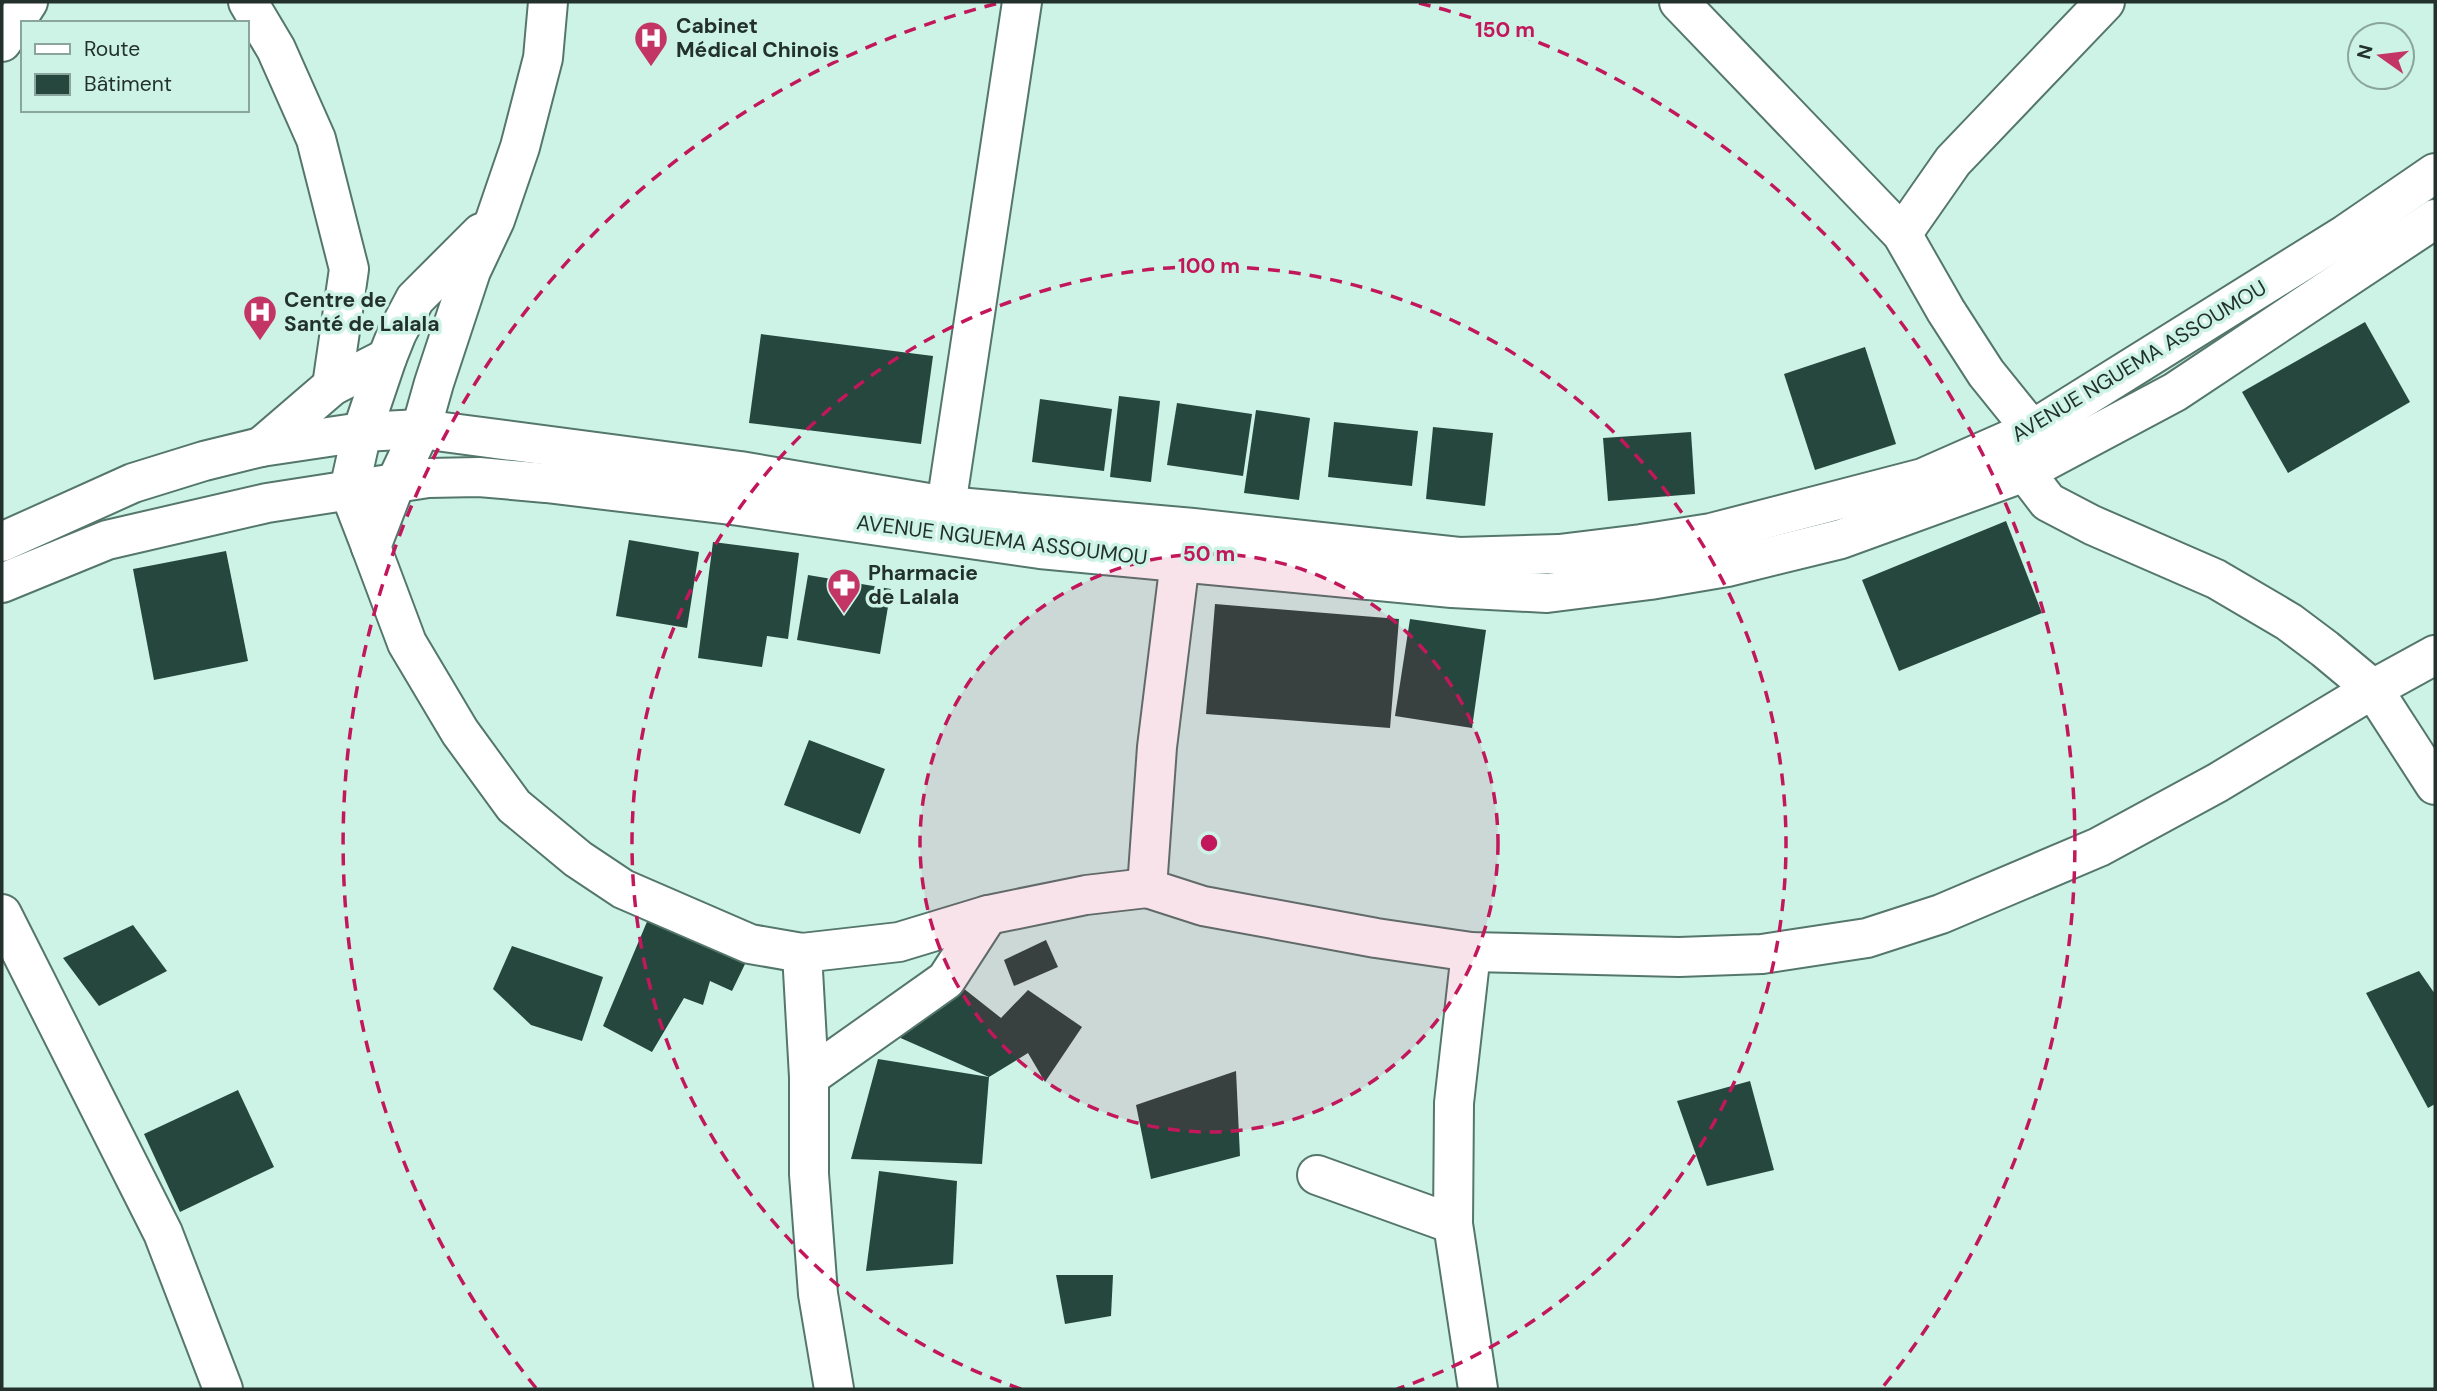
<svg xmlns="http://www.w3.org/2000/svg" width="2437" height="1391" viewBox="0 0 2437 1391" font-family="'DM Sans',sans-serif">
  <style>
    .building { fill: #26473d }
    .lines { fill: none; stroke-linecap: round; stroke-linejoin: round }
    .minor-casing { stroke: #54766b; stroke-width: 42 }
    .tertiary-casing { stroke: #54766b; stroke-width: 42 }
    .primary-casing { stroke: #54766b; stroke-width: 42 }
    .minor { stroke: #fff; stroke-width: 38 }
    .tertiary { stroke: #fff; stroke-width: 38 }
    .primary { stroke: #fff; stroke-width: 38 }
    .ring { fill: none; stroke: #c2185b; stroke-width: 3.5; stroke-dasharray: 12 9 }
    .labels { text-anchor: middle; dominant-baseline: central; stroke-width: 7; stroke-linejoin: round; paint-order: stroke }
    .poi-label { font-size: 21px; font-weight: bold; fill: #23312d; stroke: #cdf3e6; text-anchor: start }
    .street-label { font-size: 21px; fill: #23312d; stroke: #cdf3e6 }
    .centre { fill: #c2185b; stroke: #cdf3e6; stroke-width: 3.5 }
    .ring-label { font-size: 21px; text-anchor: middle; font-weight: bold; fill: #c2185b; stroke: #cdf3e6; stroke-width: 7; stroke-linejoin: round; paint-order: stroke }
  </style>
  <rect width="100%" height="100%" fill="#cdf3e6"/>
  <!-- building -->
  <g class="building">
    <path d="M2365,322L2410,402L2288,473L2242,392Z"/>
    <path d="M761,334L933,356L921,444L749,423Z"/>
    <path d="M1865,347L1896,444L1815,470L1784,374Z"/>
    <path d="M1119,396L1160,401L1151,482L1110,477Z"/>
    <path d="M1040,399L1112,409L1104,471L1032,462Z"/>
    <path d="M1177,403L1252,414L1243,476L1167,465Z"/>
    <path d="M1256,410L1310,418L1299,500L1244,493Z"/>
    <path d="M1334,422L1418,431L1412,486L1328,477Z"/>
    <path d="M1433,427L1493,433L1485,506L1426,499Z"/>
    <path d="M1691,432L1695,494L1608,501L1603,438Z"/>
    <path d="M2006,521L2042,613L1899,671L1862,580Z"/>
    <path d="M629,540L699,552L687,628L616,616Z"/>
    <path d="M713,542L799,553L788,639L767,636L762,667L698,658Z"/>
    <path d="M226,551L248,661L154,680L133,569Z"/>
    <path d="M808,575L891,589L880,654L797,640Z"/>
    <path d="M1215,604L1399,619L1390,728L1206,714Z"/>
    <path d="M1410,619L1486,630L1472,728L1395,716Z"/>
    <path d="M809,740L885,769L860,834L784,805Z"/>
    <path d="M649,917L746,962L732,991L710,981L703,1005L684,998L652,1052L603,1026Z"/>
    <path d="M133,925L167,971L99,1006L63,958Z"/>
    <path d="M1046,940L1058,967L1014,986L1004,960Z"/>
    <path d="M512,946L603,977L582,1041L531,1025L493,989Z"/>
    <path d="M2419,971L2435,994V1104L2428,1108L2366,993Z"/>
    <path d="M963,988L1001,1018L1028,990L1082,1027L1045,1082L1028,1053L989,1077L896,1036Z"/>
    <path d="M878,1059L989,1077L982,1164L851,1159Z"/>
    <path d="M1236,1071L1240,1156L1151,1179L1136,1105Z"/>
    <path d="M1750,1081L1774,1170L1707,1186L1677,1101Z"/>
    <path d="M238,1090L274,1167L180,1212L144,1134Z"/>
    <path d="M879,1171L957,1181L953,1264L866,1271Z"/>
    <path d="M1056,1275H1113L1111,1316L1065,1324Z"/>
  </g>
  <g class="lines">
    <!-- minor casing -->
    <g class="minor-casing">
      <g id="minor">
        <path d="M248,2L276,49L316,139L349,269L332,386"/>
        <path d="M1679,2L1902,234L1946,311L1986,373L2032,430"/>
        <path d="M2,42L28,2"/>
        <path d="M1902,234L1953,161L2105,2"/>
        <path d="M2025,472L2048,502L2092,525L2216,579L2289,622L2325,649L2373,689L2435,785"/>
        <path d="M946,506L1022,2"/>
        <path d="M371,547L407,643L460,732L514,806L578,859L623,889L750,944L802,953"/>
        <path d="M1180,561L1157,747L1147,888L1203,906L1376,938L1471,952L1679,957L1762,954L1867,938L1941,914L2099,847L2217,783L2373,689L2435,655"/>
        <path d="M2,914L163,1233L223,1389"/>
        <path d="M1471,952L1454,1103L1453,1224L1478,1389"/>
        <path d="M809,1077L946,980L988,915"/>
        <path d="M1317,1175L1453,1224"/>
        <path d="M834,1389L818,1294L809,1174V1077L802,953L899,942L988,915L1086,895L1147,888"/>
      </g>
    </g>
    <!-- tertiary casing -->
    <g class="tertiary-casing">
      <g id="tertiary">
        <path d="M371,547L396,482L421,429L434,383L471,271L495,220L520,147L543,58L548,2"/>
        <path d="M371,547L349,490L362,432L387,358L397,333L415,299L481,233"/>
      </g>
    </g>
    <!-- primary casing -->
    <g class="primary-casing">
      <g id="primary">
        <path d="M261,447L332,386L387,358"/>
        <path d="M2,542L133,483L204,461L261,447L362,432L421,429L740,471L946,506L1193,528L1459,557L1559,554L1641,544L1711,533L1923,478L2032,430L2346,234L2435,173"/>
        <path d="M2,583L107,540L267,503L428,478L479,477L546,483L739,506L1040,549L1452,588L1547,593L1650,580L1727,567L1841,539L2025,472L2175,392L2435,219"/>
      </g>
    </g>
    <!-- minor -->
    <use href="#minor" class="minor"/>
    <!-- tertiary -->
    <use href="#tertiary" class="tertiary"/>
    <!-- primary -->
    <use href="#primary" class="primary"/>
  </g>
  <!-- distance rings -->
  <circle cx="1209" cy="843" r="289" fill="#c2185b" fill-opacity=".12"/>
  <g class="ring">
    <circle cx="1209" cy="843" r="289"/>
    <path d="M1021 1389A577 577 0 1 1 1397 1389"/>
    <path d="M536 1388A866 866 0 0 1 999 3M1419 3A866 866 0 0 1 1882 1388"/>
  </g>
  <!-- icons -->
  <defs>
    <g id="hospital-pin" transform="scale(1.75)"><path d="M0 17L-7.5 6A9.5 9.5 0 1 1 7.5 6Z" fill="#c23565" stroke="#cdf3e6"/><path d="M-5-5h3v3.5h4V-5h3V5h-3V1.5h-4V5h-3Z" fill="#fff"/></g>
    <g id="pharmacy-pin" transform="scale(1.75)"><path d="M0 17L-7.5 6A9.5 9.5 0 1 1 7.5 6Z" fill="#c23565" stroke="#cdf3e6"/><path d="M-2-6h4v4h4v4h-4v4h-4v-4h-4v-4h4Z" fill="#fff"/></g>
  </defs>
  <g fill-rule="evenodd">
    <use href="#hospital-pin" x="651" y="38"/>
    <use href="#hospital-pin" x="260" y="312"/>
    <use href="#pharmacy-pin" x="844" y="585"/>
  </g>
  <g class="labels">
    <!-- poi labels -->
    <g class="poi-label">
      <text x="676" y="26">Cabinet<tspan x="676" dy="24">Médical Chinois</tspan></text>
      <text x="284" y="300">Centre de<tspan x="284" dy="24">Santé de Lalala</tspan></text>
      <text x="868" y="573">Pharmacie<tspan x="868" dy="24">de Lalala</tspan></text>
    </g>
    <!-- street labels -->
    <g class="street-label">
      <text transform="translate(2139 361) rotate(-31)">AVENUE NGUEMA ASSOUMOU</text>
      <text transform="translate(1002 540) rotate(7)">AVENUE NGUEMA ASSOUMOU</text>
    </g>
  </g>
  <circle cx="1209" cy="843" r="10" class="centre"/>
  <g class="ring-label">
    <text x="1505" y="37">150 m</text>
    <text x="1209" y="273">100 m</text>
    <text x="1209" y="561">50 m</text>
  </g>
  <!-- border -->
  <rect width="2437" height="1391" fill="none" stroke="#23312d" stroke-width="7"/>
  <!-- legend -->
  <rect x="21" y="21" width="228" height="91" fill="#cdf3e6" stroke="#89a59c" stroke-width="2"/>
  <rect x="35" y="44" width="35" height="10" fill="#ffffff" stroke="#89a59c" stroke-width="2"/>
  <text x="84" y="56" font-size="21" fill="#23312d">Route</text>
  <rect x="35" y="74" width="35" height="21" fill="#26473d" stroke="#89a59c" stroke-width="2"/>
  <text x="84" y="91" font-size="21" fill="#23312d">Bâtiment</text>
  <!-- north arrow -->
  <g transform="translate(2381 56) rotate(284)"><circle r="33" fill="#cdf3e6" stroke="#89a59c" stroke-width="2"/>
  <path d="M0-5L12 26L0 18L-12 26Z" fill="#c23565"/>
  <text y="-10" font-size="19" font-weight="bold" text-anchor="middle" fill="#23312d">N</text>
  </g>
</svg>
